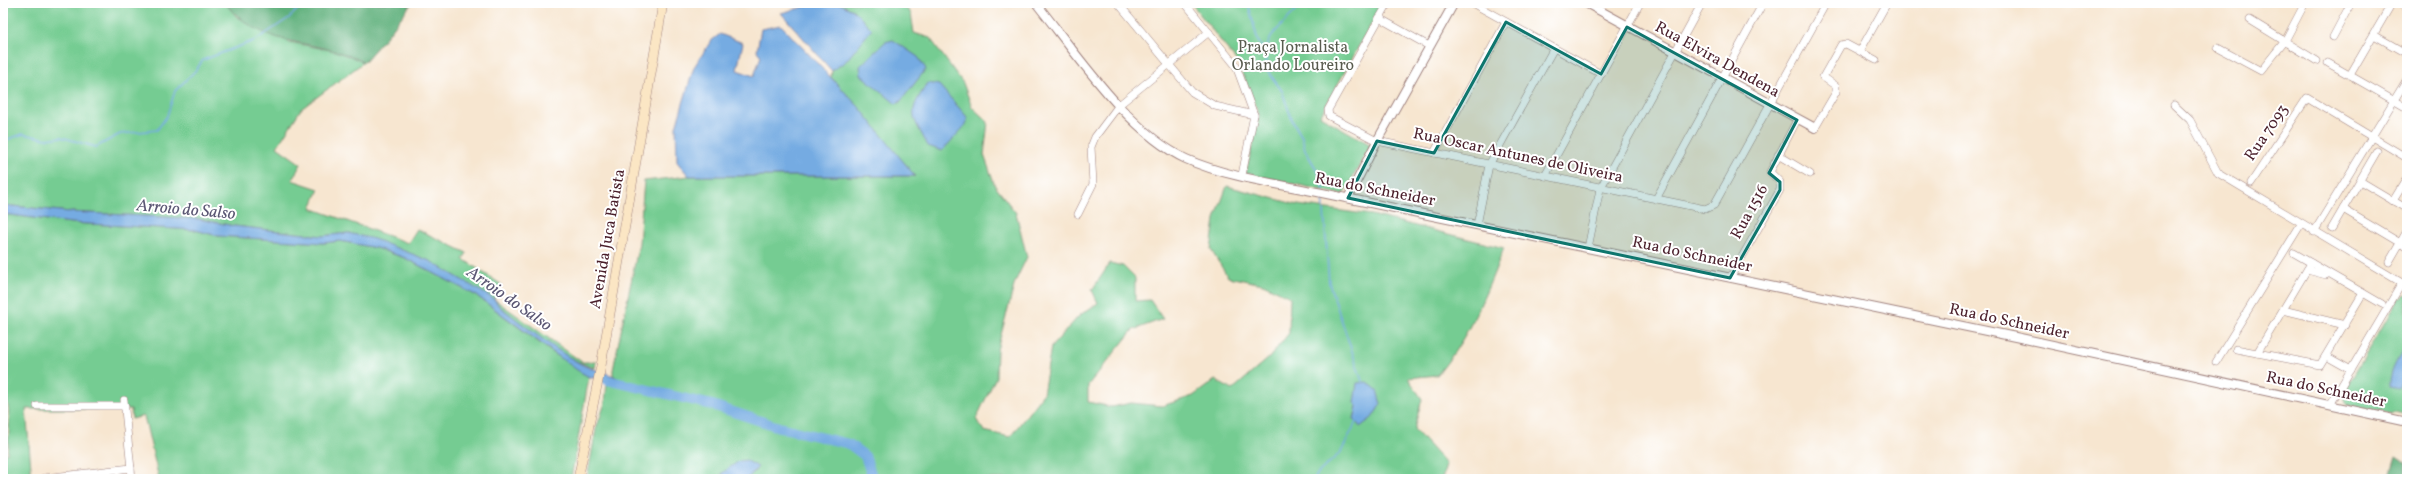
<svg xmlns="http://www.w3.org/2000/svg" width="2410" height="482" viewBox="0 0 2410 482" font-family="Vollkorn,serif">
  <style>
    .green { fill: #74cc92; stroke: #5f765e; fill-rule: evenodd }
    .forest { fill: #5fb07c; stroke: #546854 }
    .water { fill: #74abe2; stroke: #5f6586 }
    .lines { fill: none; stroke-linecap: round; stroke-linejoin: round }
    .stream { stroke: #74abe2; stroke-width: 1.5 }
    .river { stroke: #74abe2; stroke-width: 10 }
    .minor-casing { stroke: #a0827e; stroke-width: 8 }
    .tertiary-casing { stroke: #a0827e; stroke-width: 10 }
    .secondary-casing { stroke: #a0827e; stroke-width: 10 }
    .minor { stroke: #fff; stroke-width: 7 }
    .tertiary { stroke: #fff; stroke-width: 8 }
    .secondary { stroke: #fbe6c4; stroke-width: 9 }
    .marked { fill: #0f766e; fill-opacity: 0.2; stroke: #0f766e; stroke-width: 3; stroke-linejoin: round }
    .labels { text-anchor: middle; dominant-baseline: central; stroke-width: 4; stroke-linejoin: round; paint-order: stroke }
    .park-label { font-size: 16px; fill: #595c4f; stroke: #fff }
    .street-label { font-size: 16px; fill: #4a1f2b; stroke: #fff }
    .water-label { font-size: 17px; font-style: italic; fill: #5b5774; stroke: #fff }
  </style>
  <rect width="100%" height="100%" fill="#fff"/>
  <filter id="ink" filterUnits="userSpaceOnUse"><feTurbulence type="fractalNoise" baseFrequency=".025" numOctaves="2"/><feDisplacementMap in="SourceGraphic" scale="8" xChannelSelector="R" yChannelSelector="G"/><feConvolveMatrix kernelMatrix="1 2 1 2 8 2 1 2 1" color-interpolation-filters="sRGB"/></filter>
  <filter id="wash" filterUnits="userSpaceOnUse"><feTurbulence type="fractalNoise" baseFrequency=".012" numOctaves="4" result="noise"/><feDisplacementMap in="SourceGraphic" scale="16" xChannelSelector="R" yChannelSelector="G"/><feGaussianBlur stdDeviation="0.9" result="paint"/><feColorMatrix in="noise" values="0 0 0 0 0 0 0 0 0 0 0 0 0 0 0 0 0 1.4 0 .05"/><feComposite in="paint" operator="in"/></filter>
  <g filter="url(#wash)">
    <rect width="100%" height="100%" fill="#f7e6d0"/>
    <!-- green -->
    <g class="green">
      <path d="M3,3H225L237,17L289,42L335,51L364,62L301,109L277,147L301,164L292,180L319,189L311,208L408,243L417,229L467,253L463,259L502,285L494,299L582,362H596L595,368C559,358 528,328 499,306L493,299L430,261L348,233L322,236L234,226L199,219L70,212L3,205Z"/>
      <path d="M838,3H900L911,13L914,33L930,38L963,83L972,107L988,122L984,155L995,186L1016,213L1027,257L1015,282L997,350L996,377L976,419L984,431L1010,437L1043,394L1051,347L1080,315L1098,303L1092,290L1110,263L1123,266L1135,278V301L1150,300L1163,319L1133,330L1088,385V402L1112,407L1131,403L1162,406L1193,396L1215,380L1232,390L1269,358L1289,333L1290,297L1263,284L1228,277L1211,250L1215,219L1227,186L1298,205L1372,215L1504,248C1486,293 1469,338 1437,375L1408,378L1422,399L1414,429L1446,464L1442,479H802L797,475L792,479H747L756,470L721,475L723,479H587L596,429L605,403L607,382L617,385L621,381L613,375V370L639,243L644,181L689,176H915L831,77L832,71L846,61L853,10ZM1356,395L1360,426L1354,419L1357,406L1354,403Z"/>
      <path d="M1191,3H1383L1320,116L1371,145L1343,195L1246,173L1259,115L1239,64Z"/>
      <path d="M3,214L71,223L195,230L218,236L323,243L340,241L376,248L405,258L477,296L549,350L589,377L571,479H159L144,416L132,419L131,409H26L32,479H3V453L7,454C10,430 11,408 3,385Z"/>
      <path d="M2405,294L2407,295V408L2403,414L2395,412L2392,414L2347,405L2344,398L2348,391V385L2399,298H2402Z"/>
    </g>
    <!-- forest -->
    <g class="forest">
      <path d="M225,3H412L387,36L364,62C355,58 345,54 335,51C291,39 258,42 225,3Z"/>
      <path d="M2396,456L2407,463V479H2389Z"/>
    </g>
    <!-- water -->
    <g class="water">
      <path d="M838,3L853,10L872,29L846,61L832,71L781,13L815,4Z"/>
      <path d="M781,25L859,107L915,176H689L677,162L676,127L694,67L711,41L720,34L743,43L737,70L754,76L761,56L757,51L761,29Z"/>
      <path d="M893,40L918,57L926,69L900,102L896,104L861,75L860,66L885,42Z"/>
      <path d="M928,83L939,85L968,118L963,128L942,151L928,146C912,115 906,114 928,83Z"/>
      <path d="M3,205L70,212L199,219L234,226L322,236L348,233L374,239L430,261L494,299L499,306C525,326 551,347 579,363C593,371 608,371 622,381L617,385L589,377L577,370L477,296L405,258L376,248L340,241L323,243L218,236L195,230L71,223L3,214Z"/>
      <path d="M2407,348V378L2400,389L2389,387C2388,374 2396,356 2407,348Z"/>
      <path d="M1367,382L1377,390L1381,404L1372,418L1360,427L1354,419L1357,406L1354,403L1357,383Z"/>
      <path d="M746,460L758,467L747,479H723L722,473L739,461Z"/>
    </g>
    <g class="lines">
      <!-- stream -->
      <g class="stream">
        <path d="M1248,3L1258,41L1264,50"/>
        <path d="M1303,3L1272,35L1265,51L1267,70L1282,91L1292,120L1302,137L1305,150L1321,177L1324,190"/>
        <path d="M3,141L23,134L47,139L61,137L96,147L120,134L157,130L167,116L175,91L196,70L203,60L256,40L289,18L304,3"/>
        <path d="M1323,196L1329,283L1363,384"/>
        <path d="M1314,479L1318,473L1341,452L1357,420"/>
      </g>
      <!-- river -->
      <path class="river" d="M607,380L712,405L779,427L849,444L865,456L873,479"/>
    </g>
  </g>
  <g filter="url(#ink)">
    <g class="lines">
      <!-- minor casing -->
      <g class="minor-casing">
        <g id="minor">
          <path d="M1118,3L1192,92L1215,106L1254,115"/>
          <path d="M1185,3L1236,66L1254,115L1242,175"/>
          <path d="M1388,3L1328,110L1329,116L1377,141L1705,209L1714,205L1826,3"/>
          <path d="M1472,3L1601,74"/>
          <path d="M2401,3L2407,7"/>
          <path d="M1379,18L1429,46"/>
          <path d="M2250,20L2317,61"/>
          <path d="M2374,35L2407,54"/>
          <path d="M2333,37L2351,3"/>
          <path d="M2218,48L2261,71L2285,41L2305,3"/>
          <path d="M1860,51L1887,3"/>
          <path d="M2328,63L2407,108"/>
          <path d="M2350,75L2392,3"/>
          <path d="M2174,105L2190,120L2218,173L2407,286"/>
          <path d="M1815,128L1836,92V86L1823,77L1841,45L1846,44L1876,60"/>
          <path d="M1434,153L1506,22"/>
          <path d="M1778,155L1810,174"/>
          <path d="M1545,176L1640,3"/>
          <path d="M2360,181L2407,209"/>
          <path d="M2251,183L2307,98L2407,158"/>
          <path d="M1656,199L1763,3"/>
          <path d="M2393,201L2407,178"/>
          <path d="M2343,209L2407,247"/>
          <path d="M1078,214L1093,184L1091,147L1095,137L1119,105L1209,32"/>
          <path d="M1477,225L1489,165L1554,48"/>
          <path d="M2332,228L2377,151"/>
          <path d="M2314,232L2407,79"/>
          <path d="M1588,248L1600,189L1702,3"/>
          <path d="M2294,253L2382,304"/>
          <path d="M2389,262L2407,231"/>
          <path d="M2307,270L2326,275L2328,273"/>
          <path d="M1730,278L1780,190V182L1770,172L1797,120"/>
          <path d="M2283,310L2345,325"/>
          <path d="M2236,349L2320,365L2363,293"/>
          <path d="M2257,353L2311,263"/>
          <path d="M2326,356L2351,370"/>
          <path d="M2216,362L2301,224"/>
          <path d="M124,400L132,479"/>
          <path d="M2330,405L2402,283"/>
          <path d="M37,406H125"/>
          <path d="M44,478L131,468"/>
        </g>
      </g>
      <!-- tertiary casing -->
      <g class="tertiary-casing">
        <g id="tertiary">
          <path d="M1036,3C1076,53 1129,133 1186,159C1226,177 1279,184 1322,193L2025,339L2407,422"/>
          <path d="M1586,3L1815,128"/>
          <path d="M1348,198L1377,141L1454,3"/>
        </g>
      </g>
      <!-- secondary casing -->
      <g class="secondary-casing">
        <path id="secondary" d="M578,479L601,366L663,3"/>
      </g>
      <!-- minor -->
      <use href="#minor" class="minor"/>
      <!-- tertiary -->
      <use href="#tertiary" class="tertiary"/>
      <!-- secondary -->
      <use href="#secondary" class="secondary"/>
    </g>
  </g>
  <!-- marked area -->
  <path class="marked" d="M1506,22L1601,74L1627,27L1797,120L1769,173L1780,182V190L1730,278L1348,198L1377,141L1434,153Z"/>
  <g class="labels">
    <!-- park labels -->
    <g class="park-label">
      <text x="1293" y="48">Praça Jornalista<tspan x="1293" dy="18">Orlando Loureiro</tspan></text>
    </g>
    <!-- street labels -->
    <g class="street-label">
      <text transform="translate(1717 60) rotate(29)">Rua Elvira Dendena</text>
      <text transform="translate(2267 133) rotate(-56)">Rua 7093</text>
      <text transform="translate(1518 156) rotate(12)">Rua Oscar Antunes de Oliveira</text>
      <text transform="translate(1375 190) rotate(11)">Rua do Schneider</text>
      <text transform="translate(1750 212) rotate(-61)">Rua 1516</text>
      <text transform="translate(608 239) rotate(-80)">Avenida Juca Batista</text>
      <text transform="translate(1692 255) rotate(12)">Rua do Schneider</text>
      <text transform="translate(2009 322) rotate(12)">Rua do Schneider</text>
      <text transform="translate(2326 390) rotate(12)">Rua do Schneider</text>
    </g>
    <!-- water labels -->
    <g class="water-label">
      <text transform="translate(186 210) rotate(5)">Arroio do Salso</text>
      <text transform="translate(509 299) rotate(35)">Arroio do Salso</text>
    </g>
  </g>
  <!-- margin -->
  <rect width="2410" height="482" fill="none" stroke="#fff" stroke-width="16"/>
</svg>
